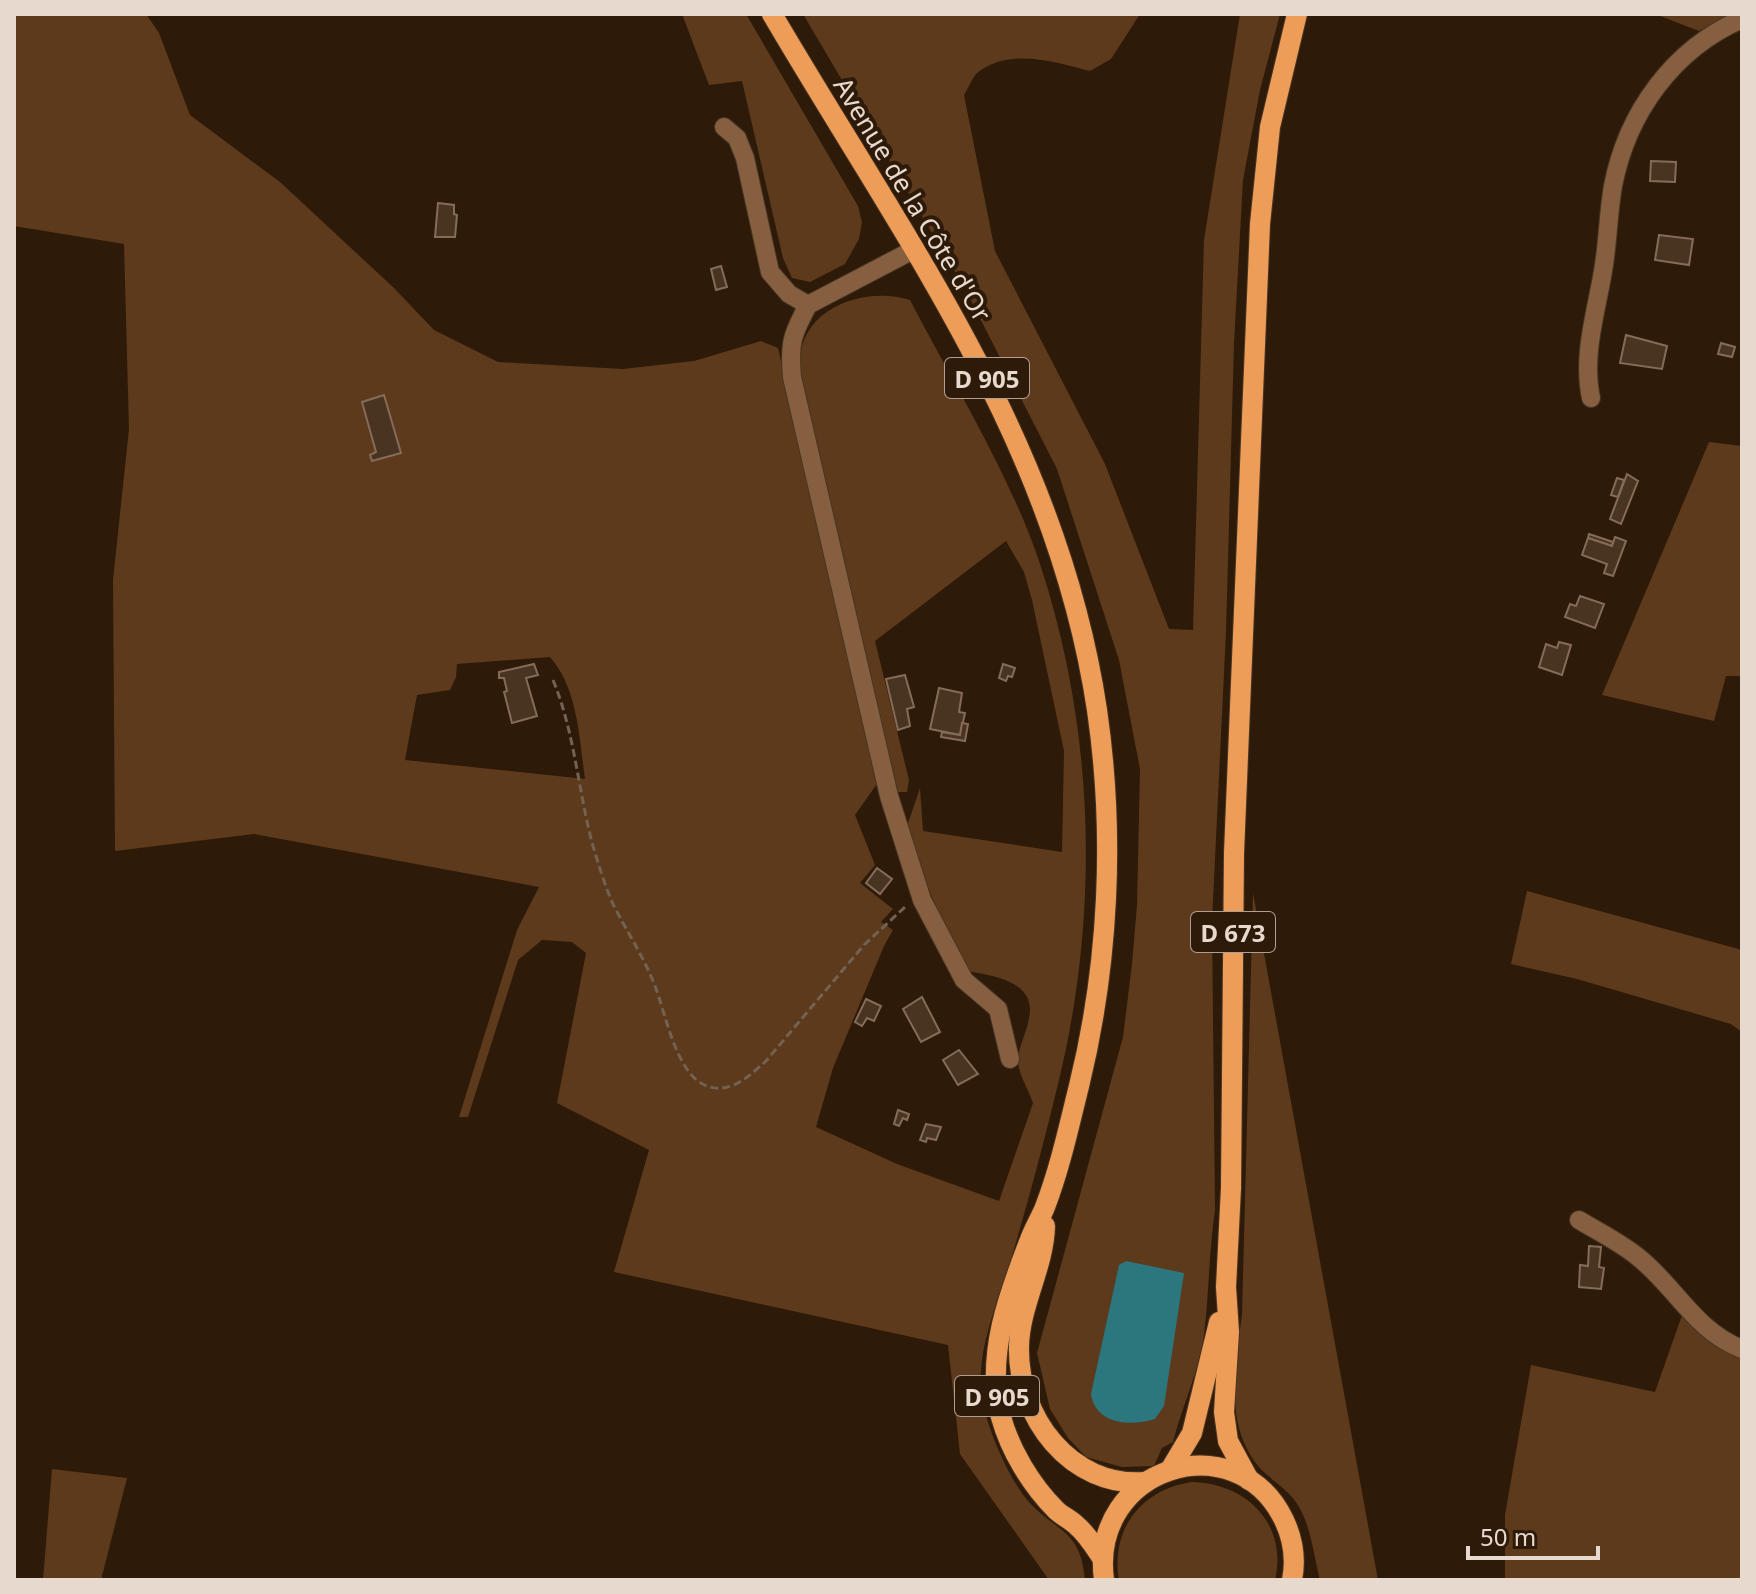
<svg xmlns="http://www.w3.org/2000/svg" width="1756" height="1594" viewBox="0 0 1756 1594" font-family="'Noto Sans',sans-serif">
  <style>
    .green { fill: #5d3a1c; fill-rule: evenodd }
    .water { fill: #2c767d }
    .building { fill: #493321; stroke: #856c59; stroke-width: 2 }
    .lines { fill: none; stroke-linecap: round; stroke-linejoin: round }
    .minor-casing { stroke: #483524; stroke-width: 20 }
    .major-casing { stroke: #483524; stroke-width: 22 }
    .path { stroke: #736252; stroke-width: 3; stroke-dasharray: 8 4; stroke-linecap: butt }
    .minor { stroke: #855f3f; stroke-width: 18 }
    .major { stroke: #ed9d58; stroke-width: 20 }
    .labels { text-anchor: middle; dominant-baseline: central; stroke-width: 8; stroke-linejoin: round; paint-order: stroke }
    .shield { fill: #2e1a08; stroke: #b0a093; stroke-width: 2 }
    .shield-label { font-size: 24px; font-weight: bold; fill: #e7d9ce }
    .street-label { font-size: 26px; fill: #e7d9ce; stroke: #2e1a08 }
  </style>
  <rect width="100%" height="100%" fill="#2e1a08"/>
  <!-- green -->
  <g class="green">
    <path d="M14,14H146L159,33L190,115L280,182L394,288L434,330L498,362L623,369L694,361L761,341L778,348L879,781L855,815L875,865L860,883L893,909L881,922L893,930L884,946L833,1068L816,1127L897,1164L999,1201L1033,1103C1029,1091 1018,1073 1018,1061C1018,1047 1027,1032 1029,1018C1037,981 993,976 968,971L940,916L905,832L920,788L923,831L1062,852L1064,751L1032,600L1024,572L1006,541L875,641L909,780L907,792H898L807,408C804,392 799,374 800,359C803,306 867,286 910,300C953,383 1011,476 1040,564C1095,730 1100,914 1058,1084C1044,1142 1029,1199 1012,1256C1000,1297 978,1344 981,1388C982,1418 1008,1478 1028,1501C1058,1534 1080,1528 1085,1580H1049L960,1454L948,1345L614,1272L649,1150L557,1103L586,953L572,942L542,940L518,960L468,1117H459L517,930L539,887L254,834L115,851L113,580L129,429L124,244L14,226ZM550,657C578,689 579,738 585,779L405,760L417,695L450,690L456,677L457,664Z"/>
    <path d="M682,14H746L858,206L862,222L859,239L845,264L810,282L792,278L783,258L742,81L709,85Z"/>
    <path d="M803,14H1140L1111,59L1090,71C1054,62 1010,47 977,73C972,78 968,89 964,95L995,251L1105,464L1169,629L1193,630L1204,240L1240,14H1280L1260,90L1243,180L1234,343L1226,632L1212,921L1215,1210C1209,1252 1209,1293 1204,1335C1199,1372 1182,1406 1173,1442L1162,1448L1154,1466L1122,1467L1086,1457L1068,1438L1050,1409L1037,1353L1123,1037L1132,964L1137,905L1140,769L1119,660L1057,469L965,289Z"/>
    <path d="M1655,14H1734L1699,31Z"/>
    <path d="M1709,442L1742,446V676H1726L1714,721L1602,695Z"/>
    <path d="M1527,891L1742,950V1032L1731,1024L1577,979L1511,964Z"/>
    <path d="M1253,893L1378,1580H1320C1313,1553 1311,1521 1293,1498C1275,1478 1261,1476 1247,1449C1226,1408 1237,1357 1242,1314Z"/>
    <path d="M1685,1312L1742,1352V1580H1505V1515L1531,1365L1655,1392L1681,1318Z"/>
    <path d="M52,1469L127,1478L101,1580H43Z"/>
    <path d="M1192,1482C1246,1483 1288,1524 1275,1580H1119C1110,1529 1142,1489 1192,1482Z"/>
  </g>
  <!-- water -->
  <path class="water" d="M1126,1261L1184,1273L1164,1406L1155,1419C1130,1427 1095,1424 1091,1394L1119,1265Z"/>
  <!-- building -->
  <g class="building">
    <path d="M1651,161L1676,162L1675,182L1650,181Z"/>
    <path d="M438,203L454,205V214L457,215L455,237H435Z"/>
    <path d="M1659,235L1693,239L1689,265L1655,260Z"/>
    <path d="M721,266L727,287L716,290L711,269Z"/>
    <path d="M1626,335L1667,346L1662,369L1620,363Z"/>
    <path d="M1721,343L1735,347L1732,357L1718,354Z"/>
    <path d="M384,395L401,453L372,461L370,455L376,452L362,402Z"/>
    <path d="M1627,474L1638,481L1621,524L1610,519Z"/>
    <path d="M1617,478L1624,480L1618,497L1611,495Z"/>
    <path d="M1589,534L1613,542L1612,546L1588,538Z"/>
    <path d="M1615,537L1626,541L1613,576L1604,573L1607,564L1582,555L1588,538L1612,546Z"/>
    <path d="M1580,596L1604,604L1595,628L1565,617L1570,604L1576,606Z"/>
    <path d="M1559,642L1571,645L1562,675L1539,667L1546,644L1557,648Z"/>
    <path d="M534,664L538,675L526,678L537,716L512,723L504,692L507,691L504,678H499V672Z"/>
    <path d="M1003,664L1015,668L1012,677L1008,676L1006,681L999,678Z"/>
    <path d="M905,675L914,707L907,709L910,726L898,730L886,679Z"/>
    <path d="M939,688L962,693L959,712L965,713L960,735L930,729Z"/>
    <path d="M962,723L968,724L965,741L941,737L942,732L960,735Z"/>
    <path d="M877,868L892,879L880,894L866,883Z"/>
    <path d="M922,997L940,1032L921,1042L903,1009Z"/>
    <path d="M866,999L881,1006L874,1021L867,1018L862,1026L855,1022Z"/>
    <path d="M959,1050L978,1074L958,1085L943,1060Z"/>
    <path d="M898,1110L909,1114L907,1120L903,1118L899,1126L894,1124Z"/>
    <path d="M926,1124L941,1127L936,1140L927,1138L926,1142L920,1140Z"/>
    <path d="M1589,1246L1601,1247L1599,1267L1604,1268L1601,1289L1579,1287L1580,1265L1588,1266Z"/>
  </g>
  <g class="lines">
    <!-- minor casing -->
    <g class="minor-casing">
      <g id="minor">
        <path d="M724,127L737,138L745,158L770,272L789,294L808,305C792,335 789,343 792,377L889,796L922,900L964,980L998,1009L1010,1059"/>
        <path d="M808,305L915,249"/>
        <path d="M1591,398C1582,356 1596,313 1603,271C1608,243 1608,214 1613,186C1627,113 1673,49 1742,19"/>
        <path d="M1579,1220C1599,1232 1621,1243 1638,1257C1676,1287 1695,1331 1742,1349"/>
      </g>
    </g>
    <!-- major casing -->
    <g class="major-casing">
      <g id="major">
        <path d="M772,14C905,241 1057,442 1097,710C1115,833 1109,964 1079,1086C1069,1126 1060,1168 1045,1207C1041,1217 1035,1227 1031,1237C1009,1293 985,1356 1001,1417C1010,1450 1031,1485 1056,1510C1062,1516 1070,1519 1076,1525C1087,1534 1094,1546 1102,1558"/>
        <path d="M1045,1226C1044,1267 1020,1305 1019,1346C1017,1417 1071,1488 1145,1482"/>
        <path d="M1170,1470L1192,1433L1219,1322"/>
        <path d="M1249,1480L1228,1441L1224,1412L1229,1332L1226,1287L1231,1188L1234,853L1260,224L1270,127L1297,14"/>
        <path d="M1104,1580C1089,1467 1236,1421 1284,1520C1293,1539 1296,1560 1292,1580"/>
      </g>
    </g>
    <!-- path -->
    <path class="path" d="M553,680C575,733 578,791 593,846C599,866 605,886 613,904C627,932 644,957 655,986C666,1014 676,1075 707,1086C731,1095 750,1075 766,1061L864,945L905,907"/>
    <!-- minor -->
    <use href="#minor" class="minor"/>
    <!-- major -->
    <use href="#major" class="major"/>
  </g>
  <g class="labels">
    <!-- shield labels -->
    <g class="shield">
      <rect x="945" y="358" width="84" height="40" rx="6"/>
      <rect x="1191" y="912" width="84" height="40" rx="6"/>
      <rect x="955" y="1376" width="84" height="40" rx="6"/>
    </g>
    <g class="shield-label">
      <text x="987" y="378">D 905</text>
      <text x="1233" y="932">D 673</text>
      <text x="997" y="1396">D 905</text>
    </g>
    <!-- street labels -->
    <g class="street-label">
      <text transform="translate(913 199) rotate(59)">Avenue de la Côte d'Or</text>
    </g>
  </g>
  <!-- border -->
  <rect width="1756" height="1594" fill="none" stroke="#e7d9ce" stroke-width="32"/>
  <!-- scale -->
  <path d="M1468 1546v12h130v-12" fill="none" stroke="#e7d9ce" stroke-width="4"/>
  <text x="1480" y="1546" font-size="24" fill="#e7d9ce" stroke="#2e1a08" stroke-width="6" paint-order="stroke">50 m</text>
</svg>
